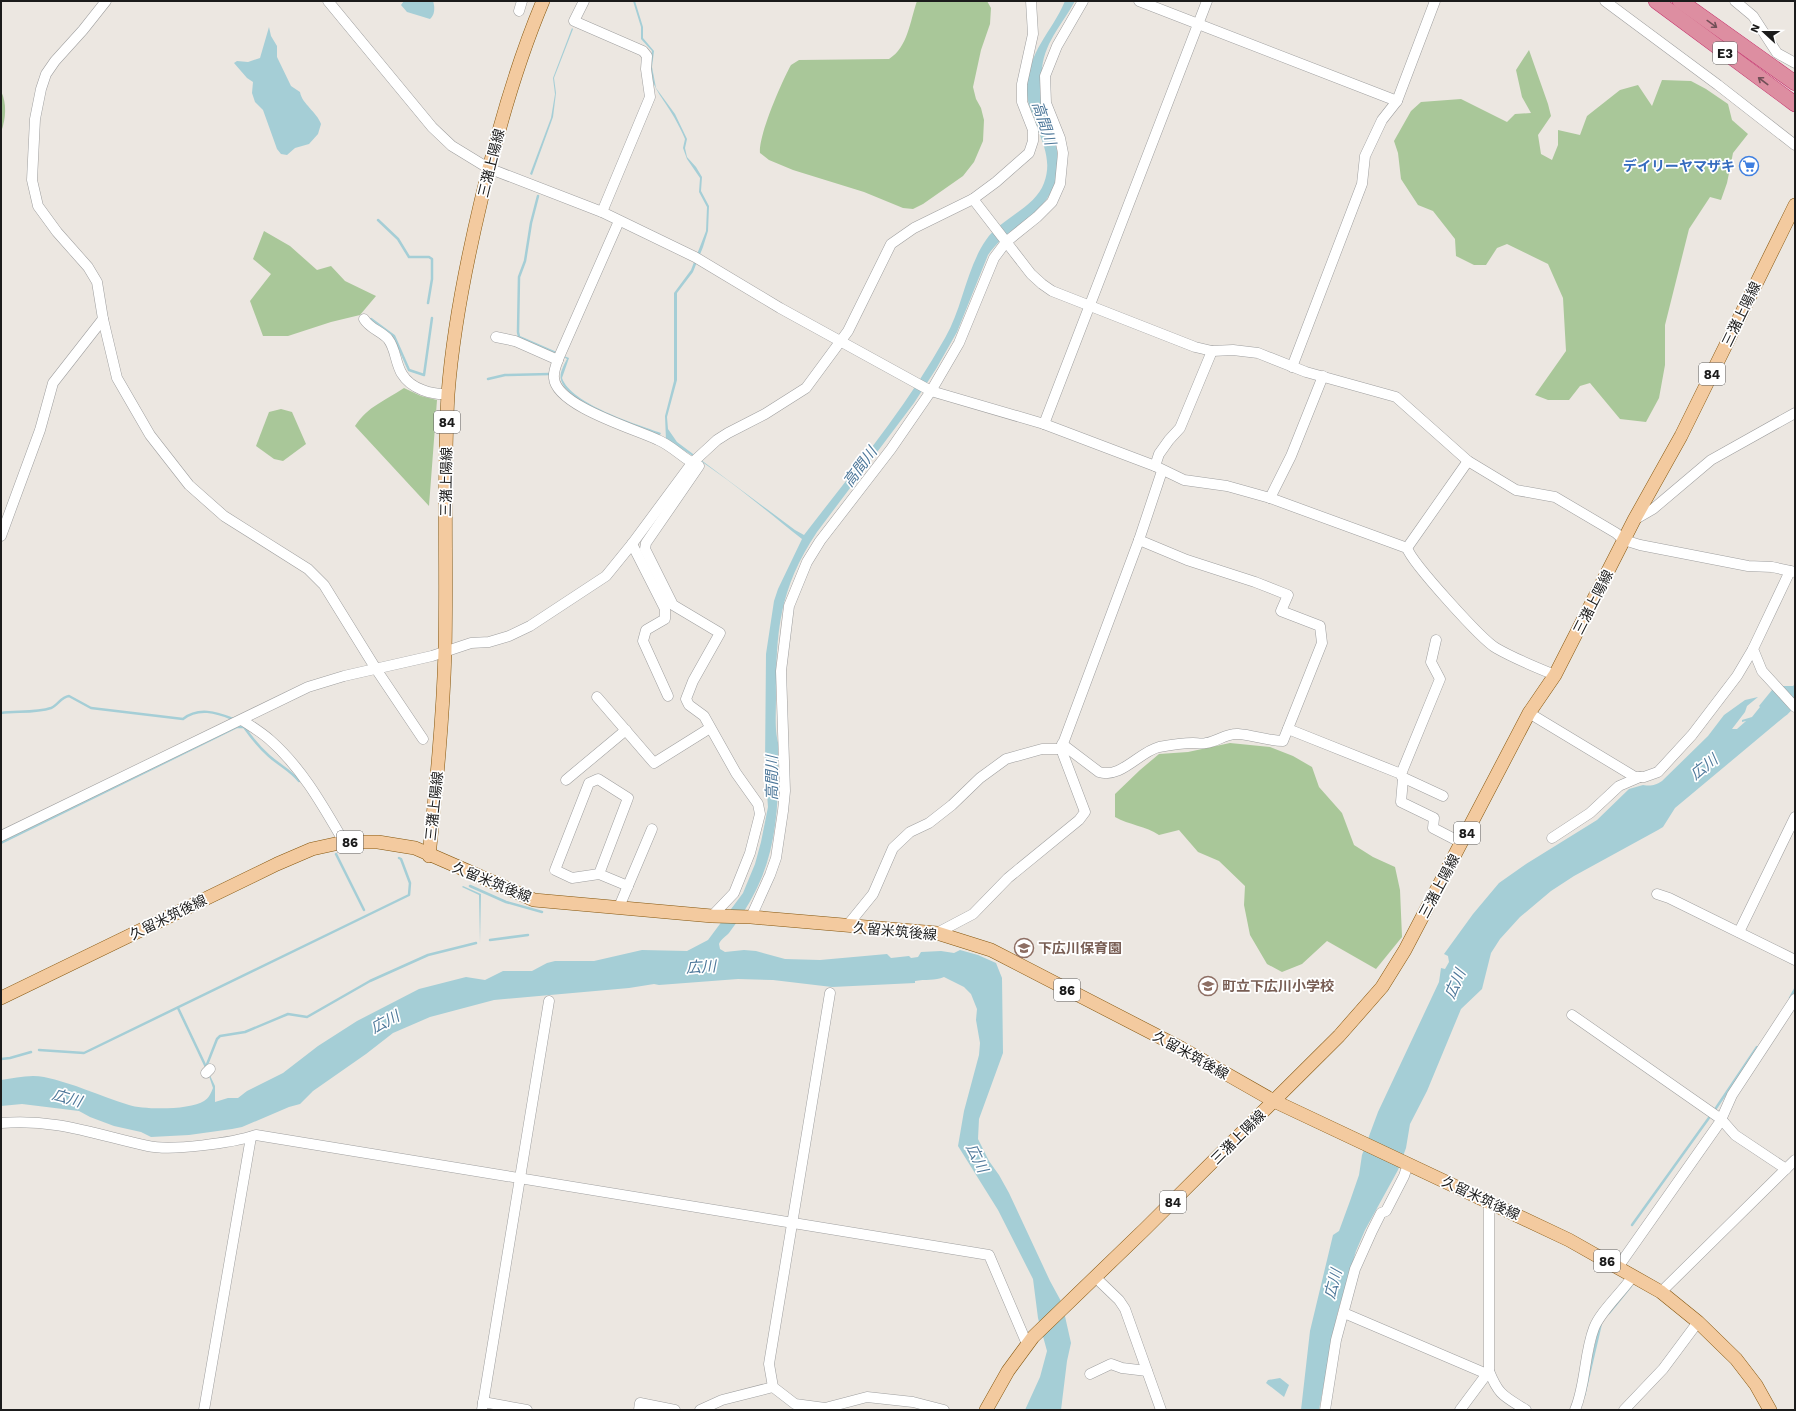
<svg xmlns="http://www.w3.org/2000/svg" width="1796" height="1411" viewBox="0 0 1796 1411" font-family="'Work Sans','Noto Sans JP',sans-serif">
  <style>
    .forest { fill: #a9c799 }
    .water { fill: #a5ced6 }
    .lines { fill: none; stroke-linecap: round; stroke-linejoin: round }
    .stream { stroke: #a5ced6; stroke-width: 2.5 }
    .minor-casing { stroke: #9f9f9f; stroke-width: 11 }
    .major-casing { stroke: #85560d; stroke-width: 14 }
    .highway-casing { stroke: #c5326d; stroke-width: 16 }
    .minor { stroke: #fff; stroke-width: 10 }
    .major { stroke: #f3ca9f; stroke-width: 13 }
    .highway { stroke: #dd8ea1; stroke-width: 15 }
    .oneway { stroke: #724f57 }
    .labels { text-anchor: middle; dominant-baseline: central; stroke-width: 3.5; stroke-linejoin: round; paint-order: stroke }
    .shield { fill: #fff; stroke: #5f5f5f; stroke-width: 1 }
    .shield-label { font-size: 13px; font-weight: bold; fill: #1b1b1b }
    .street-label { font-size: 14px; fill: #1b1b1b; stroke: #fff }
    .shop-label { font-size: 14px; font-weight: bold; fill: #366cbe; stroke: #fff; text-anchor: end }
    .education-label { font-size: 14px; font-weight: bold; fill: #785e54; stroke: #fff; text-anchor: start }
    .water-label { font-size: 15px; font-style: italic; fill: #4e789a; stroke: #fff }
  </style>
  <rect width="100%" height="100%" fill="#ece7e1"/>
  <!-- forest -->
  <g class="forest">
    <path d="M917,1H987L991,8L990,24L981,50L973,87L976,99L981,108L984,120L983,141L974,162L963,176L923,204L913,209L903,208L864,192L793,170L769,160L760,153C758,136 782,81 791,65L799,60L889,59C908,47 910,21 917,1Z"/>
    <path d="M1529,50L1548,104L1551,116L1538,135L1541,154L1552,160L1558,145V130L1580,135L1587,116L1620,90L1638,85L1652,106L1662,80L1691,81L1706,89L1728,104L1732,120L1748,134L1733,153L1727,183L1721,200L1710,197L1689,229L1665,325V365L1659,398L1646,422L1620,419L1590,383L1580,386L1569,400H1548L1535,395L1566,351L1563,298L1548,264L1507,244L1497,248L1486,265H1474L1456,256L1455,239L1433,211L1418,205L1401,179L1398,153L1394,141L1411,111L1421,102L1461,99L1507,122L1515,114L1531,113L1522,97L1516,70Z"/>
    <path d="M1,91C7,103 6,119 1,132Z"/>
    <path d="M264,231L290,246L317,270L331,266L345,281L376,296L360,315L331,322L288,336H263L250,301L271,274L253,259Z"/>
    <path d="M404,388L421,396L437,400L429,506L355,426C368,406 385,401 404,388Z"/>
    <path d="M281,409L292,412L306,444L283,461L274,459L256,446L269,412Z"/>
    <path d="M1230,743L1270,747L1293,756L1312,767L1319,787L1342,813L1354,845L1373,857L1395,867L1400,890L1402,937L1376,969L1327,941L1302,964L1282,972L1267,964L1250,935L1244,905L1245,886L1219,861L1198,852L1179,830L1159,835C1146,826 1129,825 1115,817V794L1140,770L1159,754L1188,752Z"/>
  </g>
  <!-- water -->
  <g class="water">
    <path d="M404,1H433C435,7 435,15 430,19L407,12L401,5Z"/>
    <path d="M633,1H635L643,27V38L654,51L652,67L656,88L675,114L687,139L685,148L687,157L696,167L702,177L701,191L709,206L708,231L703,247L693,272L677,293V380L667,417L668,429L677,442L795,530L804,535C853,471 906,408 945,338C963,307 966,269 986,240C1001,218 1035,208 1044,183C1057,149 1027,123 1027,90C1028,50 1051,34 1065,1H1075C1062,25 1041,46 1042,75C1042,81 1044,87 1045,93C1051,122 1065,160 1053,188C1040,218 1006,228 988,255L957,332L936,369L914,403L817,532C779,589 776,631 776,698C776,715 774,733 780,749L778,750C779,797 778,848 755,892C748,906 738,921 729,933C725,937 721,939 719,944L720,949L725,952L744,950L756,951L785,959L820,960L887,954L891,958L909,956L911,958L918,957L921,952L941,951L954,953L960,950L978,955L996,963L1002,978L1003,1053L979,1119L978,1139L989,1161L999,1175L1009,1193L1050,1281L1062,1303L1071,1343L1067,1361L1061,1410H1025L1040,1377L1047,1351L1038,1318L1033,1279L998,1210L958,1146L964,1111L979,1055L980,1043L976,1020L977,1009L971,994L964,987L944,977C935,981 925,979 915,981V983L832,987L773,980L738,979L659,985L654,984L629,988L494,1000L430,1017L393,1033L366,1054L313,1091L300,1104L289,1107L242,1127L232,1129L189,1135L151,1137L141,1132L114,1126L90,1117L79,1111L22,1104L1,1106V1080C15,1078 30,1074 44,1077C73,1083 100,1096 129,1105C144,1110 191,1110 204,1101C209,1098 211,1093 213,1088L206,1067L215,1086V1102L228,1098H238L247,1091L283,1073L318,1046L357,1021L419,989L466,977L485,980L503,971H532L547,963L555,961H594L642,950L687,951L708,940L743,893L755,864L761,842L768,807L765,766L766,654L774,601L778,589L802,539C759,505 713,465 666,440L665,416L674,381V293L691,270L706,231L707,207L699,192L700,178L687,159L683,148L685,139C682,132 678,124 674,117C660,92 645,83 652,51L641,39V27Z"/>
    <path d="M269,27L271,36L277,46V57L291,86L300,92C302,104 317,112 321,124L318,134L309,144L295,148L287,155L281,154L277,149L263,110L255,102L252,93L253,82L247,78L234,63L237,61L248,62L260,58Z"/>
    <path d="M572,28L573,29L554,78L556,93L553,117L532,175L530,174L551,118L555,94L553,78Z"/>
    <path d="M559,354L569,358L562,378C571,404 636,424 661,433L660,435C637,426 568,405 561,380C559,373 564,365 567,359Z"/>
    <path d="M1795,684C1795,698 1796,710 1784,717L1675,808L1663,827L1658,830L1574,876L1551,891L1520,917L1500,939L1491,953L1482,989L1461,1009L1427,1091L1410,1124L1406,1148L1398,1170L1365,1230L1356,1251L1337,1315L1319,1410H1301L1310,1331L1333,1235L1339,1231L1350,1201L1359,1175L1362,1155L1378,1112L1439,982L1441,968L1445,969L1449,962L1448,956L1444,954L1473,914L1499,883L1526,864L1597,820L1629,789L1643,785C1651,786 1654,786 1662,781L1708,736L1724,715L1745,700L1758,697L1747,706L1745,712L1732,729H1737L1746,721L1742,722V720L1752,717L1760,707L1759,706L1772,690L1783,686H1793Z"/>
    <path d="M463,886L481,894L480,943L479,895L462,887Z"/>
    <path d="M1280,1378L1289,1385L1284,1397L1266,1383L1268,1380Z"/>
  </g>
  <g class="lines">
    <!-- stream -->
    <g class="stream">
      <path d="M538,196L531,223L525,261L519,277L518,332L519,337L558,354"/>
      <path d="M378,220L398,239L409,257H429L432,259V279L428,303"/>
      <path d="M371,319L394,336L409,370L424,375L432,318"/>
      <path d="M488,379L505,375L550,374"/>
      <path d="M1,713C17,711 36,713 51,708C58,705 61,697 69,696L91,708L183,719C198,707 216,712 233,719"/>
      <path d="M1,843L237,727H244C251,737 260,748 269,756C279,765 290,770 299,781"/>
      <path d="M336,854L364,910"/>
      <path d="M470,886L506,902L542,912"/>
      <path d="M490,940L528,935"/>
      <path d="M1790,998L1795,989"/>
      <path d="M178,1008L206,1067"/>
      <path d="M39,1050L84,1053L409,895L410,883L401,859L399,858"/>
      <path d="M1,1059L10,1058L31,1052"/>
      <path d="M206,1067L217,1039L220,1036L245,1032L288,1014L307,1017L370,981L428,955L476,943"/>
      <path d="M1714,1111L1757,1047"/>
      <path d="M1632,1225L1711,1115"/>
      <path d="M1609,1313L1631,1286"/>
      <path d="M1584,1396L1601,1323"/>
    </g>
    <!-- minor casing -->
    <g class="minor-casing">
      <g id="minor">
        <path d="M106,1L83,30L55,61L46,74L41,89L35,119L32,180L38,206L57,232L88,267L97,282L103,319L117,378L150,435L189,485L224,516L308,569L324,585L376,669L423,739"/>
        <path d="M328,1L432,127L452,146L488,168L602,212L695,257L780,308L931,391L1044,424L1155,466L1184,480L1227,486L1270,498L1407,548"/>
        <path d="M584,1L574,21L643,51L647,56L646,69L650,97L602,212"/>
        <path d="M1139,1L1397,101"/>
        <path d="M1605,1L1718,85L1795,145"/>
        <path d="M1735,1L1753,16L1777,53L1795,63"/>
        <path d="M519,11L522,1"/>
        <path d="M973,199L1031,274L1042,284L1052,291L1195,347L1212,351L1233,350L1258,353L1306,372L1396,397L1468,461L1516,490L1555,497L1616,533L1624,540L1640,545L1748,566L1772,567L1795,572"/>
        <path d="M619,221L559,357C557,363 553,371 554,378C556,406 635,429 658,440C673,446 684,460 699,466L646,543L645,549L673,605L720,633L693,681L686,699L689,705L704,716L736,773L758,804L760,814L750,853L734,893L712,916"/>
        <path d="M364,319C370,329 381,331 388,339C396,349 395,363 402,374C411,389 432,395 448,394"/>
        <path d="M496,337L515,341L558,360"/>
        <path d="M1292,367L1362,184L1365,156L1382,120L1397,101L1435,1"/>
        <path d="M1044,424L1207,1"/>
        <path d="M1155,466L1159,454L1169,440L1180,428L1212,351"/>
        <path d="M1270,498L1291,456L1323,376"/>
        <path d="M1634,520L1653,509L1711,460L1795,413"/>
        <path d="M1,536L40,430L53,383L103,319"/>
        <path d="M632,544L665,609V619L646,630L643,641L668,696"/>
        <path d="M1407,548C1412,563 1482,640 1496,648C1515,659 1535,667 1555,675"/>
        <path d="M1407,548L1468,461"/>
        <path d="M1790,571L1753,649L1762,671L1795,707"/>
        <path d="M1436,640L1431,662L1440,679L1401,774L1403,779L1401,802L1434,818L1433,828L1462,843"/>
        <path d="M597,697L654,763L710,728"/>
        <path d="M1529,713L1635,777H1644L1658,772L1692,735L1737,676L1753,649"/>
        <path d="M242,720C251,726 261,732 270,740C302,768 323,806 344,842"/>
        <path d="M1288,729L1401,774"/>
        <path d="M1062,744L1099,772C1121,779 1139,752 1159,747C1170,745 1183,743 1193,743C1197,743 1202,744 1206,743C1217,742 1226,733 1238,734C1253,735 1268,741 1283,741L1322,643L1320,626L1281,611L1288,595L1255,582L1187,560L1139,540"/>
        <path d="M1402,777L1443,796"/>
        <path d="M566,780L626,730"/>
        <path d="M1,836L308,687L344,676L432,656L471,643L489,642L509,636L530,626L606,576L632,544L692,463L717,440L728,433L765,414L806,388L848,331L891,244L914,228L973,199L996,182L1029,153L1033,141V130L1022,102V84L1033,34L1031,1"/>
        <path d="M1552,838L1590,813L1619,786L1640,777"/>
        <path d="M599,874L628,798L598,779L589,783L555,870L572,878L599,874L628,886"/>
        <path d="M1657,894L1669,898L1795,960"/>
        <path d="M619,907L652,829"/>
        <path d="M751,917L770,875L776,858L783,811L785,791L781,671L789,606L807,562L820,541L891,449L931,391L959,343L994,258L1006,242L1037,217L1052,202L1060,184L1063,153L1060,138L1046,103L1045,76L1057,46L1083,1"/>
        <path d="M847,926L873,894L893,848L910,832L929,823L952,805L980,778L1006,759L1042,749H1061L1139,540L1162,471"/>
        <path d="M1739,932L1795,817"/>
        <path d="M937,933L973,914L1008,878L1079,820L1085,812L1063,754"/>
        <path d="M830,993L769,1364L773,1387L795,1404L825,1408L867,1397L913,1402L944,1410"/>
        <path d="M1572,1015L1721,1119L1735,1135L1786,1169"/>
        <path d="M206,1073L210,1069"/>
        <path d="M1,1123C55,1118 97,1135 148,1146C172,1151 233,1143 256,1135L989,1255L1027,1344"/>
        <path d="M1489,1201V1371C1499,1396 1504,1396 1526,1410"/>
        <path d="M1618,1267L1720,1122L1732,1095L1795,999"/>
        <path d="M1095,1277L1119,1300L1125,1309L1161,1410"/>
        <path d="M1661,1292L1795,1160"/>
        <path d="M1344,1313L1487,1374"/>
        <path d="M1090,1374L1111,1364L1122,1368L1147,1371"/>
        <path d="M483,1402L527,1410"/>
        <path d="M204,1410L251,1137"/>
        <path d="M482,1410L549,1001"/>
        <path d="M639,1410L640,1403L675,1410"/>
        <path d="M700,1410L722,1400L773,1387"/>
        <path d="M1325,1410L1336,1340L1355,1269L1372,1231L1381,1213L1386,1211L1404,1176L1408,1164"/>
        <path d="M1460,1410L1489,1371"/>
        <path d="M1575,1410C1586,1384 1584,1354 1594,1328C1600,1312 1622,1292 1633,1276"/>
        <path d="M1624,1410L1663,1369L1698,1322"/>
      </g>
    </g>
    <!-- major casing -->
    <g class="major-casing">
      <g id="major">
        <path d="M429,856C436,788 443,720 445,651C447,566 443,480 448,394C453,329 466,264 481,201C497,133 516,65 543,1"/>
        <path d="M1,998L277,864L312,849L344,842H378L415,848L534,900L712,916L751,917L937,933L991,950L1181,1048L1274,1101L1569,1240L1661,1292L1698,1322L1736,1359L1756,1385L1770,1410"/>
        <path d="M986,1410L1008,1371L1033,1337L1145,1229L1339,1036L1382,987L1405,950L1529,713L1555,675L1634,520L1681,436L1795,205"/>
      </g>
    </g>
    <!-- highway casing -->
    <g class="highway-casing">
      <g id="highway">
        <path d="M1656,1L1795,104"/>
        <path d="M1680,1L1795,83"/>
      </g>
    </g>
    <!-- minor -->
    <use href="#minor" class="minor"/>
    <!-- major -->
    <use href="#major" class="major"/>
    <!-- highway -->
    <use href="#highway" class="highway"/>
  </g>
  <!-- one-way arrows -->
  <defs><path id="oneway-shaft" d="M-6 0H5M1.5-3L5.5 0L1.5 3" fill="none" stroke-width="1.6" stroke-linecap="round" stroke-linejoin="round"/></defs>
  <g class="oneway">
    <use href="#oneway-shaft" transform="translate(1712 24) rotate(36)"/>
    <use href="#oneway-shaft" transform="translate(1763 81) rotate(-143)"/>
  </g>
  <!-- icons -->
  <defs>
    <g id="supermarket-ring" transform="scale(1)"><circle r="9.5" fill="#fff" stroke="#3f7fe0" stroke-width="1.5"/><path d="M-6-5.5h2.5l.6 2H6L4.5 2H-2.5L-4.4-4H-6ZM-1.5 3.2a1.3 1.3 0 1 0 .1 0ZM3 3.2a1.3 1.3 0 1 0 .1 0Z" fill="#3f7fe0"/></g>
    <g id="school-ring" transform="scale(1)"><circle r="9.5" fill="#fff" stroke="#8d6e63" stroke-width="1.5"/><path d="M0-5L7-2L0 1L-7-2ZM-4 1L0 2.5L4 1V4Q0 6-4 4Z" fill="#8d6e63"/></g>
  </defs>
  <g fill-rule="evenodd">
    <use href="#supermarket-ring" x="1749" y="166"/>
    <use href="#school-ring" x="1024" y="948"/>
    <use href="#school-ring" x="1208" y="986"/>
  </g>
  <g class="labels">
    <!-- shield labels -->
    <g class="shield">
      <rect x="1713" y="42" width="24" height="22" rx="3"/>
      <rect x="1699" y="363" width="26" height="22" rx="3"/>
      <rect x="434" y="411" width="26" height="22" rx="3"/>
      <rect x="1454" y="822" width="26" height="22" rx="3"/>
      <rect x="337" y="831" width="26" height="22" rx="3"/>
      <rect x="1054" y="979" width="26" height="22" rx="3"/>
      <rect x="1160" y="1191" width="26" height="22" rx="3"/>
      <rect x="1594" y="1250" width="26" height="22" rx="3"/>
    </g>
    <g class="shield-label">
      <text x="1725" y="53">E3</text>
      <text x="1712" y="374">84</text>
      <text x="447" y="422">84</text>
      <text x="1467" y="833">84</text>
      <text x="350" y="842">86</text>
      <text x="1067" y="990">86</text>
      <text x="1173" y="1202">84</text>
      <text x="1607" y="1261">86</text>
    </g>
    <!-- street labels -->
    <g class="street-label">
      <text transform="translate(491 163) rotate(-76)">三潴上陽線</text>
      <text transform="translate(1741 314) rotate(-64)">三潴上陽線</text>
      <text transform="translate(446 482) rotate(-89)">三潴上陽線</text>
      <text transform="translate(1593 602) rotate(-63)">三潴上陽線</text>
      <text transform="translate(434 806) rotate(-84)">三潴上陽線</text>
      <text transform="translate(492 882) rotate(22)">久留米筑後線</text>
      <text transform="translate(1439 886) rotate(-62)">三潴上陽線</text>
      <text transform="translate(168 917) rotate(-26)">久留米筑後線</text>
      <text transform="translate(895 931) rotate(5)">久留米筑後線</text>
      <text transform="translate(1191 1055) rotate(29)">久留米筑後線</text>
      <text transform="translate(1238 1137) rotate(-45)">三潴上陽線</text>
      <text transform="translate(1481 1198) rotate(25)">久留米筑後線</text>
    </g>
    <!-- shop labels -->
    <g class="shop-label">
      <text x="1735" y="166">デイリーヤマザキ</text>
    </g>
    <!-- education labels -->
    <g class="education-label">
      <text x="1038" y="948">下広川保育園</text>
      <text x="1222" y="986">町立下広川小学校</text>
    </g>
    <!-- water labels -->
    <g class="water-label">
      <text transform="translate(1044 123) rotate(72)">高間川</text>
      <text transform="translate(860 467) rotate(-53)">高間川</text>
      <text transform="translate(1704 767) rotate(-38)">広川</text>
      <text transform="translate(772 778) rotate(-90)">高間川</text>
      <text transform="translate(701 967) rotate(-3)">広川</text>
      <text transform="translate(1455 984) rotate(-66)">広川</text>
      <text transform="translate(385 1022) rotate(-28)">広川</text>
      <text transform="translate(67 1098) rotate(16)">広川</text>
      <text transform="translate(977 1158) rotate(64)">広川</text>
      <text transform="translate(1333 1284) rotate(-75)">広川</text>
    </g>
  </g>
  <!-- border -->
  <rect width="1796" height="1411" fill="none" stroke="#1b1b1b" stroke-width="4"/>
  <!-- north arrow -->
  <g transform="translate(1764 32) rotate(292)" stroke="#ffffff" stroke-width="3" paint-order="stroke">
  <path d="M0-3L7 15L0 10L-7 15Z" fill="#1b1b1b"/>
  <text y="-6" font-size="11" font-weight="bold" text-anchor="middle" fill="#1b1b1b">N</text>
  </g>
</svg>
